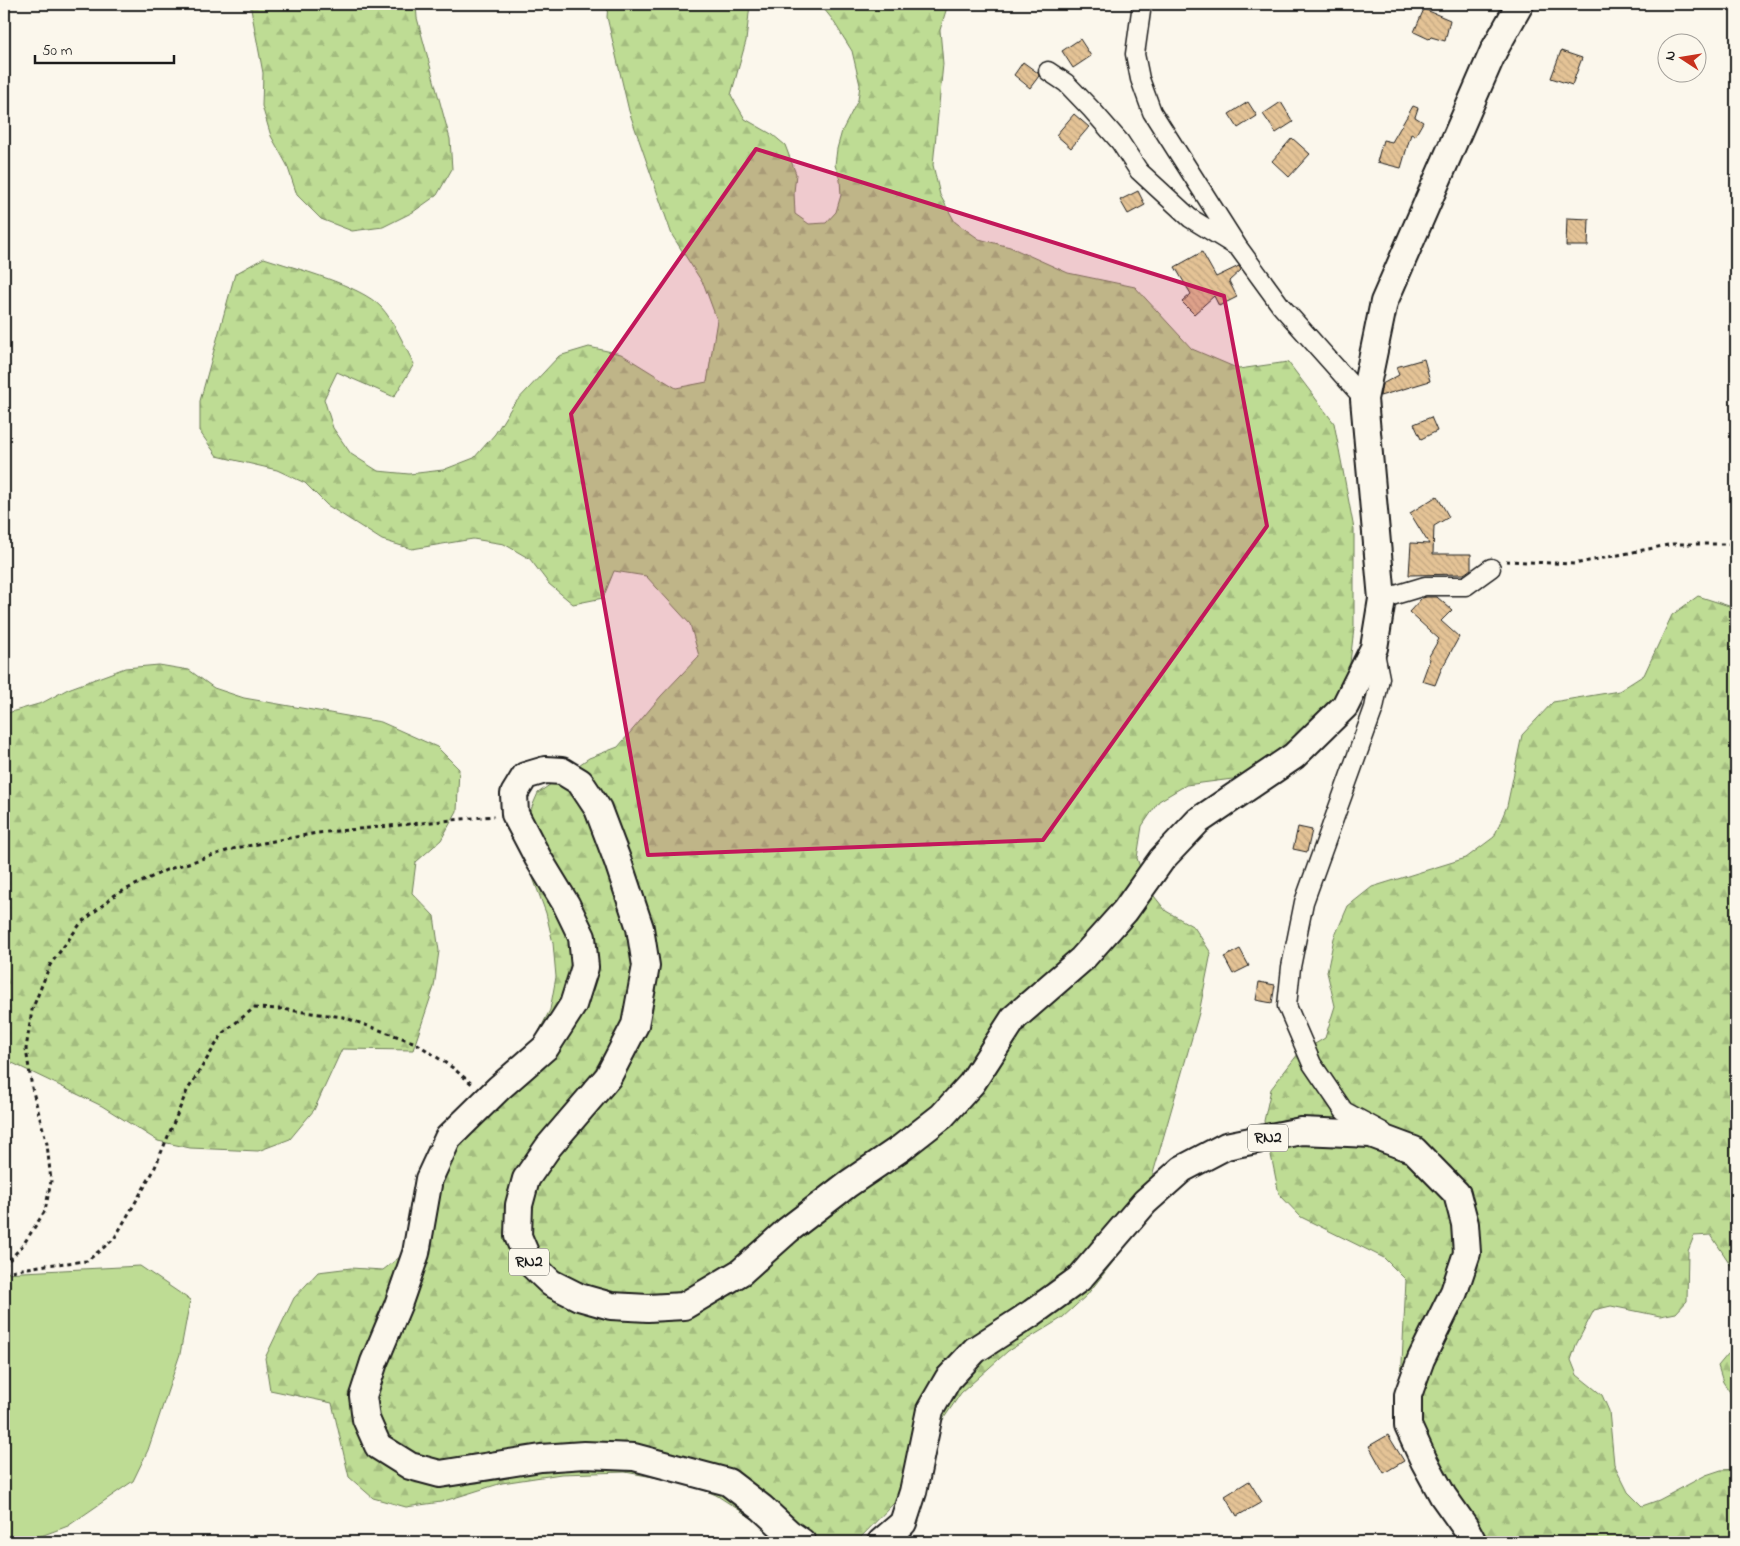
<svg xmlns="http://www.w3.org/2000/svg" width="1740" height="1546" viewBox="0 0 1740 1546" font-family="'Indie Flower',sans-serif">
  <style>
    .grass { fill: #bedc94; stroke: #6d7c58 }
    .forest { fill: url(#forest-firs); stroke: #6d7c58 }
    .building { fill: url(#building-back-hatch); stroke: #1c1c1c }
    .lines { fill: none; stroke-linecap: round; stroke-linejoin: round }
    .minor-casing { stroke: #1c1c1c; stroke-width: 21 }
    .highway-casing { stroke: #1c1c1c; stroke-width: 30 }
    .path { stroke: #1c1c1c; stroke-width: 3; stroke-dasharray: 4 4; stroke-linecap: butt }
    .minor { stroke: #fbf7ec; stroke-width: 18 }
    .highway { stroke: #fbf7ec; stroke-width: 26 }
    .marked { fill: #c2185b; fill-opacity: 0.2; stroke: #c2185b; stroke-width: 4; stroke-linejoin: round }
    .labels { text-anchor: middle; dominant-baseline: central; stroke-width: 4; stroke-linejoin: round; paint-order: stroke }
    .shield { fill: #fbf7ec; stroke: #5f5e5a; stroke-width: 1 }
    .shield-label { font-size: 16px; font-weight: bold; fill: #1c1c1c }
  </style>
  <defs>
    <pattern id="forest-firs" width="22" height="20" patternUnits="userSpaceOnUse" patternTransform="scale(1.25)"><rect width="22" height="20" fill="#bedc94"/><path d="M5 1l3.5 6h-7zM16 11l3.5 6h-7z" fill="#a3bc7f"/></pattern>
    <pattern id="building-back-hatch" width="6" height="6" patternUnits="userSpaceOnUse" patternTransform="scale(1.25)"><rect width="6" height="6" fill="#e4c396"/><path d="M-1 5l2 2M0 0l6 6M5-1l2 2" fill="none" stroke="#c3a781"/></pattern>
  </defs>
  <rect width="100%" height="100%" fill="#fbf7ec"/>
  <filter id="ink" filterUnits="userSpaceOnUse"><feTurbulence type="fractalNoise" baseFrequency=".02" numOctaves="2"/><feDisplacementMap in="SourceGraphic" scale="10" xChannelSelector="R" yChannelSelector="G"/><feConvolveMatrix kernelMatrix="1 2 1 2 8 2 1 2 1" color-interpolation-filters="sRGB"/></filter>
  <g filter="url(#ink)">
    <!-- grass -->
    <path class="grass" d="M140,1266L190,1300L180,1354L148,1450L133,1481L68,1526L25,1542H4V1273Z"/>
    <!-- forest -->
    <g class="forest">
      <path d="M250,4H416L417,18L450,139L452,169L437,195L413,212L383,227L352,231L321,219L297,195L287,165L271,136L262,106L263,73Z"/>
      <path d="M608,4H750L746,41L731,95L745,119L773,135L785,145L796,174L794,192L795,214L809,224L826,223L836,212L841,195L840,180L835,165L837,149L842,131L858,100L860,85L852,51L832,19L820,4H948L940,30L943,64L933,165L940,195L955,222L979,239L1010,247L1068,273L1135,287L1192,349L1239,369L1288,362L1334,423L1354,529V628L1345,707L1279,773L1186,785L1159,801L1142,826L1137,858L1146,886L1166,911L1194,927L1211,953L1199,1013L1142,1212L1127,1244L1087,1295L1062,1318L1008,1351L961,1393L927,1443L896,1501L859,1539L840,1542H817L799,1539L769,1529L716,1495L687,1483L625,1472L561,1474L502,1483L441,1502L406,1507L373,1498L349,1477L332,1403L270,1390L265,1358L294,1298L318,1272L351,1268L383,1270L409,1250L452,1124L520,1051L536,1037L550,1010L556,977L553,943L546,913L525,856V823L538,793L589,758L618,747L661,696L699,656L690,624L646,576L614,571L603,598L573,604L549,584L530,559L504,544L473,539L412,549L382,540L327,505L305,483L277,470L217,456L200,432V401L235,274L264,258C294,268 360,285 381,307C394,321 405,347 414,364L394,397L337,372L324,399L333,428L351,454L378,471L409,474L443,470L474,458L495,434L513,405L559,356L589,347L621,354L676,388L707,382L717,320L704,285L672,235L629,111L607,17Z"/>
      <path d="M1698,596L1729,606L1736,611V1273L1711,1235L1694,1236L1688,1251L1687,1301L1676,1313L1660,1316L1611,1306L1594,1310L1576,1345L1571,1360L1577,1375L1602,1395L1609,1411L1614,1464L1628,1492L1642,1506L1659,1500L1706,1475L1721,1470L1736,1469V1542H1470L1401,1383L1406,1280L1384,1258L1301,1217L1279,1194L1264,1121L1271,1089L1298,1054L1325,1038L1335,1006L1327,972L1334,938L1348,906L1372,887L1466,858L1494,837L1507,806L1522,735L1553,702L1619,691L1644,675L1672,615Z"/>
      <path d="M159,665L189,670L214,688L244,698L381,722L437,747L459,769L457,811L441,840L416,862L412,893L434,916L439,951L434,987L413,1050L342,1049L314,1110L290,1139L258,1151L190,1148L158,1141L102,1106L4,1059V714L42,703L68,689L125,668Z"/>
      <path d="M1736,1351V1401L1723,1382L1718,1366L1728,1354Z"/>
    </g>
    <!-- building -->
    <g class="building">
      <path d="M1424,9L1450,20L1445,41L1431,37L1429,39L1414,32Z"/>
      <path d="M1080,39L1091,56L1073,68L1062,51Z"/>
      <path d="M1561,51L1582,58L1572,85L1551,78Z"/>
      <path d="M1023,62L1038,73L1039,76L1030,88L1014,75Z"/>
      <path d="M1248,102L1257,116L1238,128L1229,114Z"/>
      <path d="M1281,102L1293,122L1276,133L1263,114Z"/>
      <path d="M1413,106L1418,108L1415,117L1423,122L1415,136L1411,134L1401,168L1377,162L1383,140L1392,142Z"/>
      <path d="M1074,114L1089,127L1071,148L1056,135Z"/>
      <path d="M1292,138L1310,154L1289,177L1272,161Z"/>
      <path d="M1138,191L1145,205L1128,214L1120,200Z"/>
      <path d="M1567,218L1589,219L1588,246H1566Z"/>
      <path d="M1202,252L1216,277L1239,266L1241,270L1229,281L1237,297L1219,306L1214,296L1194,314L1182,302L1191,294L1175,267Z"/>
      <path d="M1424,359L1430,381L1380,396L1382,384L1399,375L1396,367Z"/>
      <path d="M1431,417L1437,431L1421,439L1414,424Z"/>
      <path d="M1437,496L1449,517L1434,526L1433,554H1471V569L1464,574L1409,575L1411,543L1429,544L1410,513Z"/>
      <path d="M1427,597H1437L1452,610L1441,621L1459,637L1441,670L1435,685L1422,681L1430,659L1428,658L1439,639L1409,612L1422,598Z"/>
      <path d="M1298,827L1312,830L1307,852L1293,849Z"/>
      <path d="M1240,949L1249,966L1233,974L1224,957Z"/>
      <path d="M1259,982L1275,985L1272,1003L1256,1000Z"/>
      <path d="M1388,1435L1404,1461L1384,1473L1369,1446Z"/>
      <path d="M1249,1481L1262,1502L1237,1516L1225,1496Z"/>
    </g>
    <g class="lines">
      <!-- minor casing -->
      <g class="minor-casing">
        <g id="minor">
          <path d="M1142,4L1135,54L1140,79L1152,112L1238,247L1281,306L1364,399"/>
          <path d="M1048,71L1066,83L1092,110L1120,142L1139,171L1190,218L1234,245"/>
          <path d="M1382,599L1425,586H1466L1491,568"/>
          <path d="M1374,648L1380,678L1374,708L1304,902L1291,967L1287,1006L1312,1064L1344,1111L1383,1132"/>
        </g>
      </g>
      <!-- highway casing -->
      <g class="highway-casing">
        <g id="highway">
          <path d="M802,1542L789,1533L762,1508L728,1482L634,1457L584,1455L541,1458L440,1474L410,1466L378,1446L366,1419L363,1396L374,1362L398,1305L416,1253L429,1179L448,1138L499,1088L546,1047L573,1005L585,967L582,937L566,904L538,858L515,814L514,794L525,776L545,770L562,771L580,782L598,809L618,862L640,928L646,966L635,1025L608,1077L549,1146L526,1179L519,1205L518,1236L529,1262L551,1283L579,1297L611,1306L648,1308L684,1306L741,1272L788,1230L848,1184L901,1148L942,1116L972,1083L1014,1018L1082,959L1125,911L1162,859L1198,821L1294,756L1345,706L1374,648L1382,599L1364,399L1384,302L1494,50L1520,4"/>
          <path d="M881,1542L903,1523L913,1492L930,1410L948,1379L975,1350L1032,1313L1079,1279L1145,1202L1182,1169L1226,1146L1301,1131L1371,1134L1414,1150L1457,1194L1465,1224L1467,1253L1454,1292L1421,1359L1408,1395V1426L1424,1461L1443,1496L1465,1527L1473,1542"/>
        </g>
      </g>
      <!-- path -->
      <g class="path">
        <path d="M1506,561L1574,564L1673,544H1736"/>
        <path d="M4,1266L23,1245L45,1211L51,1181L47,1144L32,1088L26,1049L32,1010L50,965L81,923L115,895L166,870L236,848L317,833L494,816"/>
        <path d="M4,1272L46,1265L87,1261L114,1239L153,1172L187,1091L223,1033L254,1008L281,1009L343,1017L416,1043L453,1068L472,1084"/>
      </g>
      <!-- minor -->
      <use href="#minor" class="minor"/>
      <!-- highway -->
      <use href="#highway" class="highway"/>
    </g>
  </g>
  <!-- marked area -->
  <path class="marked" d="M756,149L1224,296L1267,526L1043,840L648,855L571,414Z"/>
  <g class="labels">
    <!-- shield labels -->
    <g class="shield">
      <rect x="1248" y="1124.5" width="40" height="27" rx="4"/>
      <rect x="509" y="1248.5" width="40" height="27" rx="4"/>
    </g>
    <g class="shield-label">
      <text x="1268" y="1138">RN2</text>
      <text x="529" y="1262">RN2</text>
    </g>
  </g>
  <!-- margin -->
  <rect width="1740" height="1546" fill="none" stroke="#fbf7ec" stroke-width="20"/>
  <rect x="10" y="10" width="1720" height="1526" fill="none" stroke="#1c1c1c" stroke-width="2" filter="url(#ink)"/>
  <!-- north arrow -->
  <g transform="translate(1682 58) rotate(282)"><circle r="24" fill="#fbf7ec" stroke="#a29f99"/>
  <path d="M0-4L9 19L0 12L-9 19Z" fill="#c8321e"/>
  <text y="-8" font-size="14" font-weight="bold" text-anchor="middle" fill="#1c1c1c">N</text>
  </g>
  <!-- scale -->
  <path d="M35 55v8h139v-8" fill="none" stroke="#1c1c1c" stroke-width="2.5"/>
  <text x="42" y="55" font-size="15" fill="#1c1c1c" stroke="#fbf7ec" stroke-width="4" paint-order="stroke">50 m</text>
</svg>
